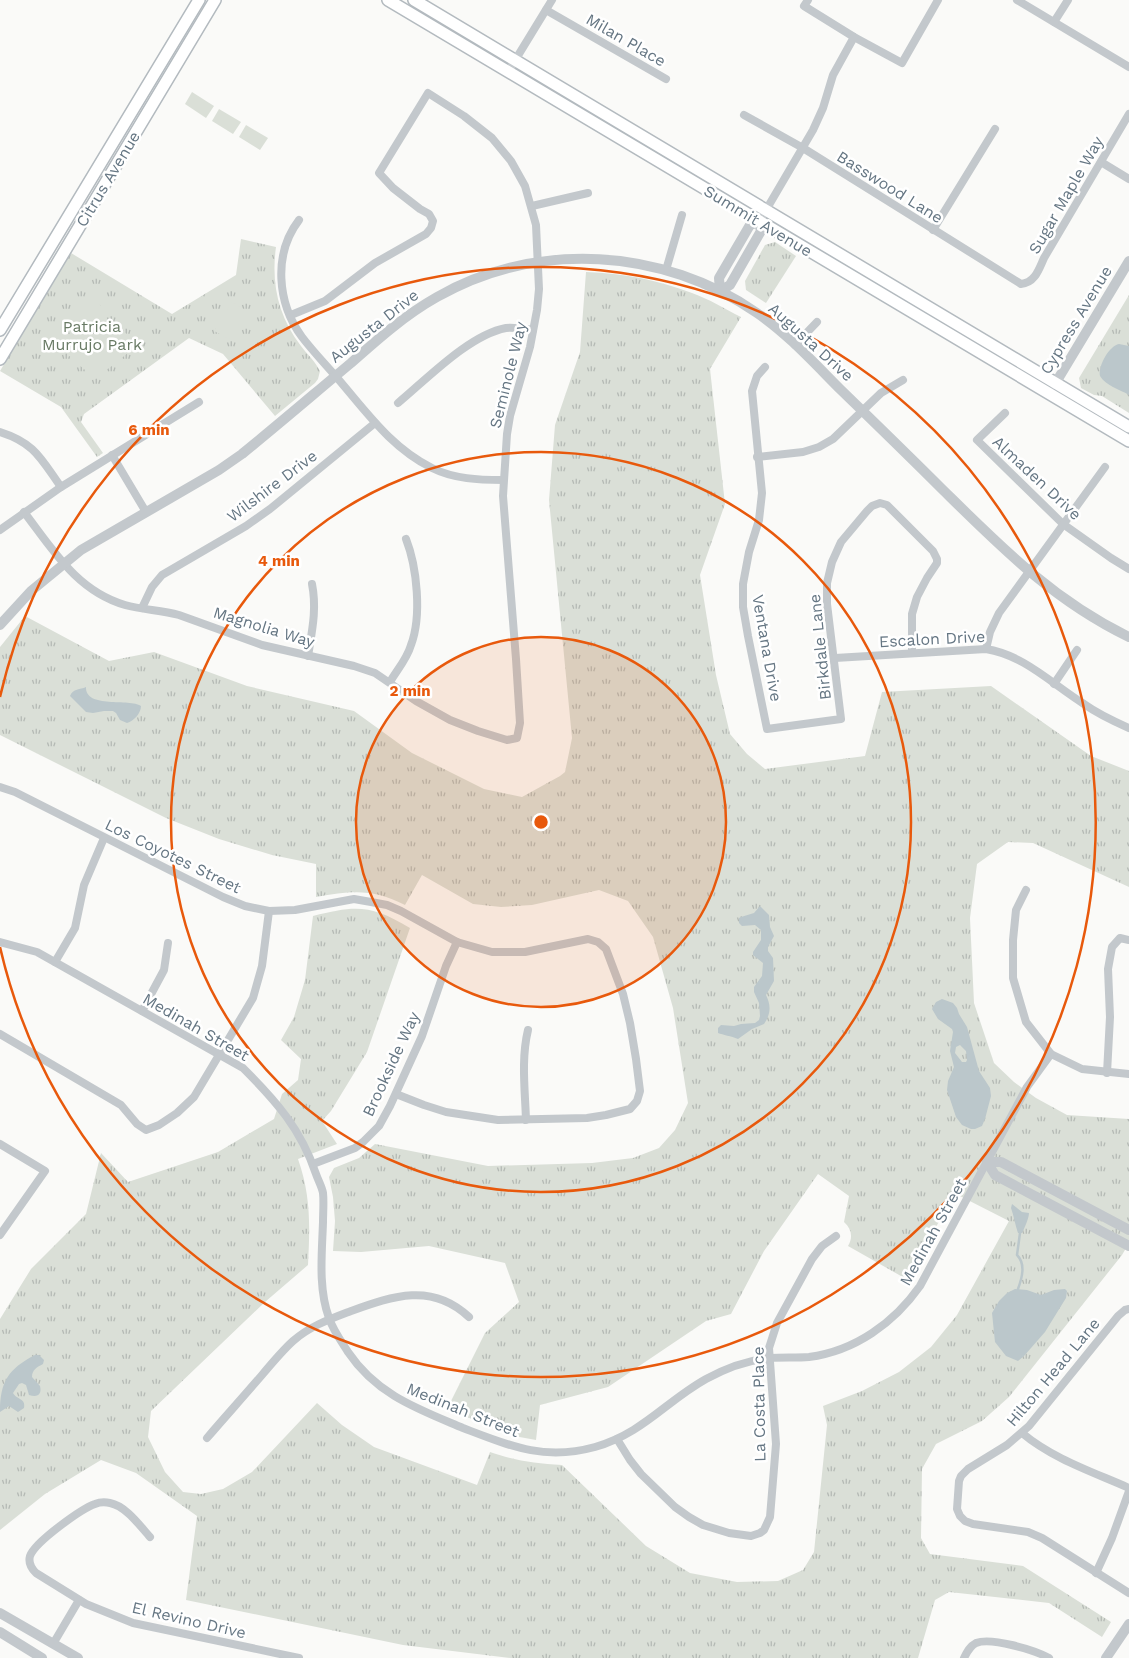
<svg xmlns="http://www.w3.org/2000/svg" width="1129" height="1658" viewBox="0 0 1129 1658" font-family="'Work Sans',sans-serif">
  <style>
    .grass { fill: url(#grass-tufts) }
    .pitch { fill: #dadfd7 }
    .water { fill: #bbc7cb; fill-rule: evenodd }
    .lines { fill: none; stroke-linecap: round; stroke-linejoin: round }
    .stream { stroke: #bbc7cb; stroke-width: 2.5 }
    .secondary-casing { stroke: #b3babf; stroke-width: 14 }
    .minor { stroke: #c3c8cc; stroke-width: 8 }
    .tertiary { stroke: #c3c8cc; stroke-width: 10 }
    .secondary { stroke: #fff; stroke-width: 11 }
    .ring { fill: none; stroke: #e8590c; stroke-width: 2.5 }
    .labels { text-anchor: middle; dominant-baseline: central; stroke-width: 5; stroke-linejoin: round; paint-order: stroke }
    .street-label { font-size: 16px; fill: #657683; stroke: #fff }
    .park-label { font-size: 16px; fill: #687a64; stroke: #fff }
    .centre { fill: #e8590c; stroke: #fff; stroke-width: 2.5 }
    .ring-label { font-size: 15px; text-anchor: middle; font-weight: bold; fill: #e8590c; stroke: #fff; stroke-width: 5; stroke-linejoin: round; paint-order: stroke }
  </style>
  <defs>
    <pattern id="grass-tufts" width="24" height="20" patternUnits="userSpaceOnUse" patternTransform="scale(1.25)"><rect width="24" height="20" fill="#dadfd7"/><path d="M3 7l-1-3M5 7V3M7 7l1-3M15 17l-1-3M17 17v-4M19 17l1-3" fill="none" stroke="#b4b9b4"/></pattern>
  </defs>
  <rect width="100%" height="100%" fill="#fafaf8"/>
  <!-- grass -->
  <g class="grass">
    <path d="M241,239L276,247C271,283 278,316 301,346C307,354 315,361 320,371L318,379L315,383L275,416L223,354L189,338L84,414L81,422L103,453L97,457L61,407L0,371L71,253L172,314L236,275Z"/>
    <path d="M775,242L796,256L766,303L746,290L745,281L765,245Z"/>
    <path d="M586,272C623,273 658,280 692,293C709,299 725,309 741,317L710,369L725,504L700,575L716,675L730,734L747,754L765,769L865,756L882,692L991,686L1091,756L1129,771V887L1033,843L1008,842L977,864L970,918L974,1003L994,1063L1014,1082L1036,1098L1067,1115L1129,1119V1243L1122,1255L1009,1397L982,1421L936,1444L922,1469L921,1538L930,1554L1023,1566L1111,1622L1102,1637L1049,1603L949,1592L935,1600L918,1658H511L403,1645L186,1600L197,1516L136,1473L101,1460L45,1494L0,1530V1319L31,1269L86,1214L101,1153L128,1182L218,1152L274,1119L282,1094L298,1080L301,1059L281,1040L294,1017L305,980L313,916C357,905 371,905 410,928L367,1052L331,1111L322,1121L337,1144L298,1159C311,1196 310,1226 308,1265L265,1302L151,1411L148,1437L165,1472L183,1492L201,1494L223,1489L252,1472L317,1403L342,1425L374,1447L477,1485L490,1452C516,1461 535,1463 562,1465L646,1546L690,1573L737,1582L778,1581L803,1570L814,1552L827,1425L823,1406L862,1391L899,1372L931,1347L957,1315L1009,1221L954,1193L908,1280L848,1246C853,1238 852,1229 844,1222L849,1196L818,1174L764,1251L731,1314L706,1321L608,1387L540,1405L536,1440L514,1436L447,1409L485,1333L519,1302L505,1263L429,1246L361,1252L333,1251L335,1221L333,1197L329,1177L334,1168L359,1158L375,1144L488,1166L592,1163L633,1158L659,1148L675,1130L688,1103L673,1008L653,937L628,901L599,890L532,905L501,907L473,904L422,875L405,905C371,888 352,891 316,897V864L272,855L219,839L166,818L0,735V647L25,616L109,661L154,652L247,686L354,711L412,753L484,789L522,797L560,776L565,772L572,738L549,500L555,425L580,352Z"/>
    <path d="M1129,295V413L1102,396L1094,395L1081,388L1079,378Z"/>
  </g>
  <!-- pitch -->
  <g class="pitch">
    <path d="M192,92L214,106L206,118L185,104Z"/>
    <path d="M219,109L241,122L233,134L212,121Z"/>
    <path d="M246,125L268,138L260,150L239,137Z"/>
    <path d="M94,297L109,316L76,341L62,323Z"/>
    <path d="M232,302L247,311L229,339L214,331Z"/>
    <path d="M112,320L138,345L95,379L67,354Z"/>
  </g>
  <!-- water -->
  <g class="water">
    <path d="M1119,344L1129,346V395C1119,389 1106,386 1100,376C1098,366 1109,346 1119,344Z"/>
    <path d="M86,687C85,709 130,698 141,706C141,713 134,721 127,723L120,720L116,713L113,711H104L93,713L86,712L70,696C73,688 80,690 86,687Z"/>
    <path d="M760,906L769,915L770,927L774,936L768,947V951L773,958L774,981L766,995C771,1005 771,1014 764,1024L752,1029L738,1039C731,1036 723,1035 718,1033V1028L721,1025L734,1026L741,1024L755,1023L759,1020L760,1016L759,1003L754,992V987L762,976L763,963L753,955V952L761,940V930L755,925L742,926L739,923V918L741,917L754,913Z"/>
    <path d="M942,999L953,1003L957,1008L959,1014L967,1027L979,1071L990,1088L991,1096L985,1119L982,1126L975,1129H971L962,1125L956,1117L947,1090L948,1081L954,1067L950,1051L953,1032L952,1029L938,1019L932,1009L936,1002ZM960,1045L966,1051L967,1060L966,1062H962L955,1053L956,1047Z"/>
    <path d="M1012,1204L1022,1212L1029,1213C1029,1218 1024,1229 1022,1233H1018C1015,1225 1014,1216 1011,1208Z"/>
    <path d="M1015,1289L1027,1290L1041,1295L1054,1290L1065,1289L1067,1291L1066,1298L1045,1332L1024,1356L1018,1361L1006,1356L995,1342L992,1313L999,1301L1007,1293Z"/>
    <path d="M35,1355H39L44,1360L43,1364C37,1367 32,1370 32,1377L40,1386C42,1394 38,1398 29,1395L26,1385L22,1383L19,1384L13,1393C17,1400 26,1398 24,1408L18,1412L9,1406L0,1412C0,1382 8,1369 35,1355Z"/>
  </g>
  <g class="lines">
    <!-- stream -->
    <path class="stream" d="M1018,1289C1022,1278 1026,1264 1017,1255L1020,1233"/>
    <!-- secondary casing -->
    <g class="secondary-casing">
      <g id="secondary">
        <path d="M388,0L1129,441"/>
        <path d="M414,0L1129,427"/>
        <path d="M0,330L199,0"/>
        <path d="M0,359L215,0"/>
      </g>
    </g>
    <!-- minor -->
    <g class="minor">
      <path d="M808,0L804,6L854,37L902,63L938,0"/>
      <path d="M1017,0L1129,67"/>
      <path d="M546,10L666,79"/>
      <path d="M1054,22L1068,0"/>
      <path d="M508,72L552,0"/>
      <path d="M744,115L803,148L1021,284C1035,283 1039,269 1044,258L1129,114"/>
      <path d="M1101,162L1129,179"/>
      <path d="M532,206L588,193"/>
      <path d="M299,220C273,254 277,303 302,337C315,354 330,369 344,386C371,418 394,449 432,468C454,479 479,480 503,480"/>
      <path d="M759,222L813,130L823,108L833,75L854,37"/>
      <path d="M933,230L995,129"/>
      <path d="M666,270L682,215"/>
      <path d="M795,345L817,322"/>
      <path d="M765,367L757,376L752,391L762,493L759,520L749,552L743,584V607L748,636L767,729L841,719L827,604V583L832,562L841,542L867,511L872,506L880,503L887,505L933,551L937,559V563L927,578L917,597L912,614V653"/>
      <path d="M398,403C427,379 469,335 506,328C515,327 525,329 533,330"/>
      <path d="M1005,413L977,440L1063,524L1111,558L1129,569"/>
      <path d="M0,432C35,443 41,459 61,487"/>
      <path d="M112,455L146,512"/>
      <path d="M757,457L803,452L819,447L833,439L881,393L903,380"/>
      <path d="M24,512C53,550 77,591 125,605C143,610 161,610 179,615L262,645L354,666L375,673L416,701L450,720L478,731L507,740L517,738L520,723L516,659L503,496L507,434L510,416L530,347L537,310L539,289L536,225L525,186L511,161L492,138L464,116L428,93L379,173L393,188L420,209L429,214L433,221L431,228L426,234L375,263L325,301L291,315"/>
      <path d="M0,530L61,487L199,402"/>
      <path d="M142,608L152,587L162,575L246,526L270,509L375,423"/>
      <path d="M986,649L990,632L999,613L1105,467"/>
      <path d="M308,656C312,631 317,609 312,584"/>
      <path d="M835,658L986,649C1024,655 1052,684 1084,704C1098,714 1113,721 1129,728"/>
      <path d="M390,682C397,670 407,659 411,645C422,616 417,567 406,539"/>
      <path d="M1054,684L1077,650"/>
      <path d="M0,787L15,792L223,897L245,906L269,911L295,910L354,899L371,902L387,905L401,911L457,942L492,952H525L588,939L598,942L606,949L623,994L630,1023L636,1059L640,1091L637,1101L630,1109L606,1115L587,1118L498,1120L446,1112L424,1105L396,1094"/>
      <path d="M1026,890L1016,910L1013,940V978L1026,1022L1051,1054L1082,1069L1129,1074"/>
      <path d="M0,942L37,952L243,1068C276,1101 301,1129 316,1174C318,1180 322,1187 323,1193C324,1202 323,1212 323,1222C322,1253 318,1288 329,1318C333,1330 341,1341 348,1352C377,1395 418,1409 463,1428C510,1446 544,1461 595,1447C643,1433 665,1402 706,1379C726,1368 747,1360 770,1358C783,1357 796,1358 809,1357C855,1351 894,1323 920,1286L1027,1087L1051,1054"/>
      <path d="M55,962L75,928L84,885L104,838"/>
      <path d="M142,1011L164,970L168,943"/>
      <path d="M0,1034L121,1105L137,1124L146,1130L159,1125L177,1113L194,1097L253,998L262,966L269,911"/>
      <path d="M1107,1073L1110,1017L1108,969L1112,947L1120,938L1129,940"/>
      <path d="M526,1120C525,1090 521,1059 528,1030"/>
      <path d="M0,1144L45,1171L0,1235"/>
      <path d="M313,1164L355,1148L363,1142L379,1126L390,1106L422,1036L446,966L457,942"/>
      <path d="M1129,1309L1125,1310L1118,1316L1029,1426L1007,1445L968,1469L961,1476L959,1481L957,1509L960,1516L965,1521L973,1524L1028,1532L1042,1538L1129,1593"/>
      <path d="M1022,1433C1053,1459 1093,1472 1129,1488"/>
      <path d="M207,1438C225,1417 244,1396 262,1375C272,1363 282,1351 293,1341C310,1326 330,1319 351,1311C393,1296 432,1282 469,1317"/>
      <path d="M617,1439L630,1460L641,1474L675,1507L689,1517L703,1525L729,1533L751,1536L760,1533L764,1530L770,1517L776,1444L769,1348L777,1323L812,1259L822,1246L836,1236"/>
      <path d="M150,1537C140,1526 126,1506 110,1503C105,1502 100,1502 95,1504C81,1509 35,1542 30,1556C28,1563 31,1568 36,1573L86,1604L133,1623L299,1658"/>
      <path d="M1096,1573L1112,1538L1129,1491"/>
      <path d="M53,1644L79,1600"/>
      <path d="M964,1658C967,1652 970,1646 976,1643C991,1637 1035,1650 1049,1658"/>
    </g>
    <!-- tertiary -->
    <g class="tertiary">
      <path d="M759,222L761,231L730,285L720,291L719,278L750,225Z"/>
      <path d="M1055,384L1129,261"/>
      <path d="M0,625L31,591L81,550L219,470L242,454C279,424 315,393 351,363C378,339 405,315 437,297C537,240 663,248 757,313C788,334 814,363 841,390C875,423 909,456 942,489C1002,548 1053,600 1129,637"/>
      <path d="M1129,1230L1001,1162H987L995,1175L1129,1246"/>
      <path d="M0,1613L78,1658"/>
      <path d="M0,1632L42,1658"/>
      <path d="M1106,1658L1129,1624"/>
    </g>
    <!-- secondary -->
    <use href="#secondary" class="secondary"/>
  </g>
  <!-- distance rings -->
  <circle cx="541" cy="822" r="185" fill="#e8590c" fill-opacity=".12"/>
  <g class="ring">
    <circle cx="541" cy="822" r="185"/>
    <circle cx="541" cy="822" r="370"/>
    <path d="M0 697A555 555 0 1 1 0 947"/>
  </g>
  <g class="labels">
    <!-- street labels -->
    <g class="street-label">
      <text transform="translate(626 40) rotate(30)">Milan Place</text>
      <text transform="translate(108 179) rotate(-59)">Citrus Avenue</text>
      <text transform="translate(890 187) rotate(32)">Basswood Lane</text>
      <text transform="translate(1066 195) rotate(-60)">Sugar Maple Way</text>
      <text transform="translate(758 221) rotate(31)">Summit Avenue</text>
      <text transform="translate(1076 320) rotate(-59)">Cypress Avenue</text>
      <text transform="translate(374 326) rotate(-38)">Augusta Drive</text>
      <text transform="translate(811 342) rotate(42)">Augusta Drive</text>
      <text transform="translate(508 375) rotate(-76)">Seminole Way</text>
      <text transform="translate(1037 478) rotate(43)">Almaden Drive</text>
      <text transform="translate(272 486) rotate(-37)">Wilshire Drive</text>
      <text transform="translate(264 627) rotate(17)">Magnolia Way</text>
      <text transform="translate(932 639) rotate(-3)">Escalon Drive</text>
      <text transform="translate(820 647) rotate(-96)">Birkdale Lane</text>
      <text transform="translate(767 648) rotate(80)">Ventana Drive</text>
      <text transform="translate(173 856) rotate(26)">Los Coyotes Street</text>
      <text transform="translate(196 1027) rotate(30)">Medinah Street</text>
      <text transform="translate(391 1064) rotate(-65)">Brookside Way</text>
      <text transform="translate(933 1232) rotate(-61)">Medinah Street</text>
      <text transform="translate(1053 1372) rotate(-50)">Hilton Head Lane</text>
      <text transform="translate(759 1404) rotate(-91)">La Costa Place</text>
      <text transform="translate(463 1410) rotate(22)">Medinah Street</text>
      <text transform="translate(189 1620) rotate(13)">El Revino Drive</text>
    </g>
    <!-- park labels -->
    <g class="park-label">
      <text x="92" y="326">Patricia<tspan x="92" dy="18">Murrujo Park</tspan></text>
    </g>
  </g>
  <circle cx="541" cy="822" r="8" class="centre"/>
  <g class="ring-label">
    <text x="149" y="435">6 min</text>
    <text x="279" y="566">4 min</text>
    <text x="410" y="696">2 min</text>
  </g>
</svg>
